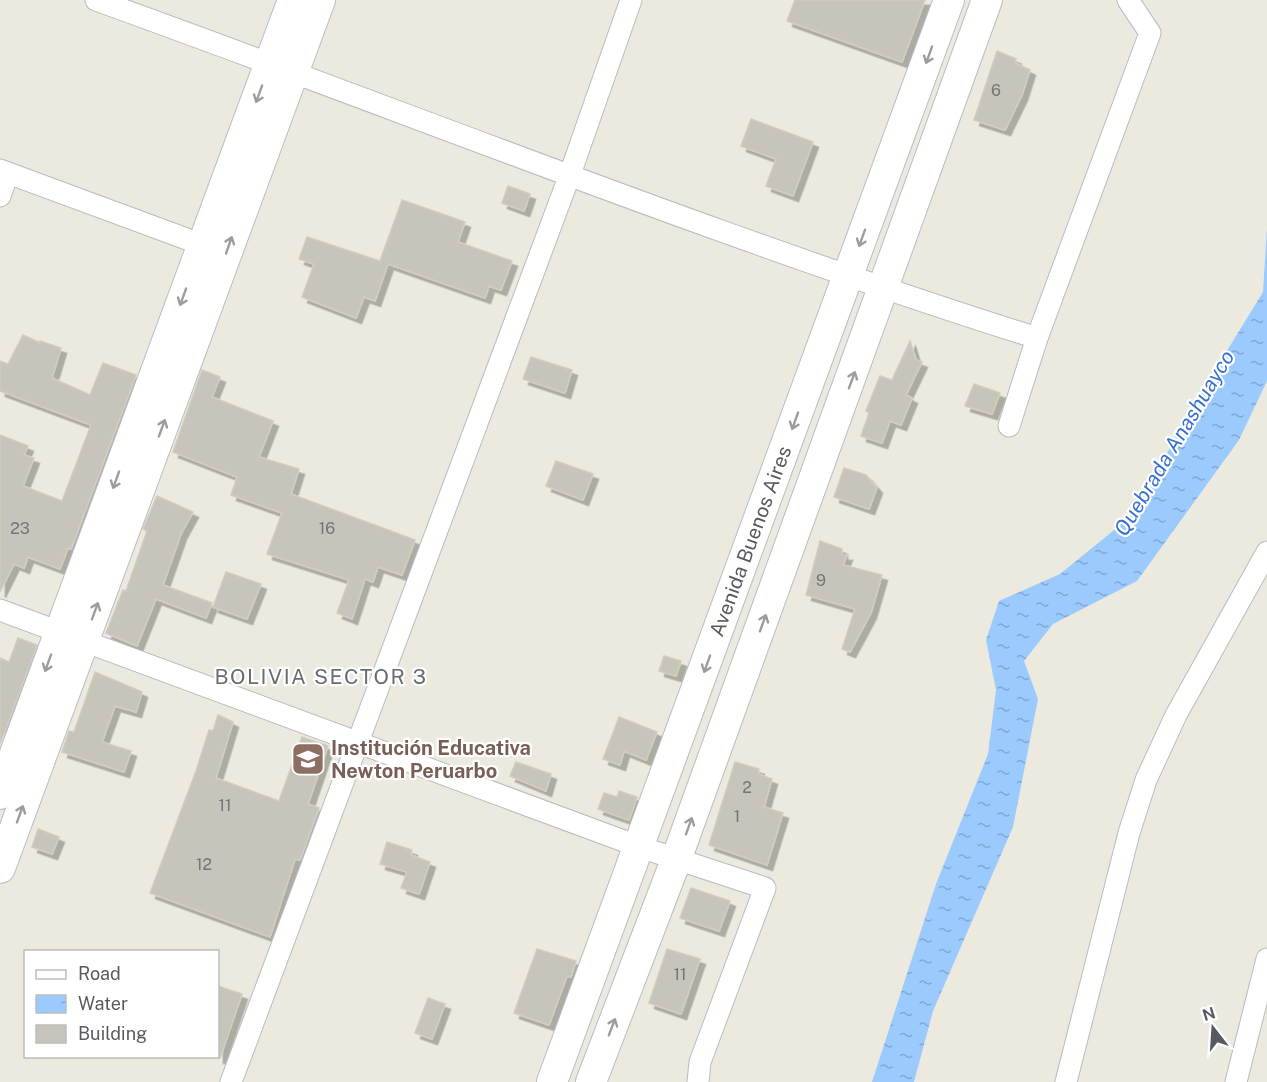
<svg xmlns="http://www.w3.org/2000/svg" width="1267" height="1082" viewBox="0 0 1267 1082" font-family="'Public Sans',sans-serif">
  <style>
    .water { fill: url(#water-ripples) }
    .building { fill: #c7c4bb; stroke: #d1ccbc; stroke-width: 1.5; filter: url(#shadow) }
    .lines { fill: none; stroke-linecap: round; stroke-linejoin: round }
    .street-casing { stroke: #b9bbc2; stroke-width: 23 }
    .secondary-casing { stroke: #b9bcc4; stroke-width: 32 }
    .street { stroke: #fff; stroke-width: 21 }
    .secondary { stroke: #fff; stroke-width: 30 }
    .oneway { stroke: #9a9da0 }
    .labels { text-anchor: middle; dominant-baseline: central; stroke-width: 4.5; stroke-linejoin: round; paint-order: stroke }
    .number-label { font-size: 16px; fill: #737578 }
    .street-label { font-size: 20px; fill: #575b61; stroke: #fff }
    .education-label { font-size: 20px; font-weight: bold; fill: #785e54; stroke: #fff; text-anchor: start }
    .water-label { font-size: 21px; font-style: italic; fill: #3571cb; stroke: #fff }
    .neighbourhood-label { font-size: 21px; letter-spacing: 1.5px; fill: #686d73; stroke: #fff }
  </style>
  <defs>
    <pattern id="water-ripples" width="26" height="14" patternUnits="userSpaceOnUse" patternTransform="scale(1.5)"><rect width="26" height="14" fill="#9bcaff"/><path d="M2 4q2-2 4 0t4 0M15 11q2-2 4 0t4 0" fill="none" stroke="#81a7d2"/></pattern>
    <filter id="shadow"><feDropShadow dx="5.5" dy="5.5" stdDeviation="0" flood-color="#0004"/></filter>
  </defs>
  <rect width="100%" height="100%" fill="#eceade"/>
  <!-- water -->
  <path class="water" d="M1267,228V381L1239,440L1137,581L1053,624L1024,661L1038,699L1013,827L933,1011L914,1082H872L936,884L988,754L996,690L986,640L999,601L1060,574L1140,509L1179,429L1263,292Z"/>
  <!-- building -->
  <g class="building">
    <path d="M795,0H925L902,62L787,21Z"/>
    <path d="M997,51L1016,59L1015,63L1030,70L1022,95L1005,130L974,120Z"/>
    <path d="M751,119L813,142L793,196L766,186L776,159L741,146Z"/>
    <path d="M508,186L530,194L524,211L502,203Z"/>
    <path d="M402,200L465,222L458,242L512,261L501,290L489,286L485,298L388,264L375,301L364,297L356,318L302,297L314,264L299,259L307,237L380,261Z"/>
    <path d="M23,335L40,343V341L61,348L52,378L90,395L103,363L136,375L71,549L68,548L60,569L28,557L24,568L14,564L0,592V435L28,446L24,455L34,458L23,486L62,501L91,425L0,391V361L8,364Z"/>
    <path d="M910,341L916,360L922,362L906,395L912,398L901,425L890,421L882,443L861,436L869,413L866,411L880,376L892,380Z"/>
    <path d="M531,357L572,370L565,393L523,379Z"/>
    <path d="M202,370L220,377L212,397L273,421L259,457L299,469L291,494L415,540L402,575L378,567L373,582L365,579L352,619L337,613L349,580L267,554L282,513L231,495L237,477L173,452Z"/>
    <path d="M974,384L1000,393L992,414L965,406Z"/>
    <path d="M556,461L593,474L583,500L546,486Z"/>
    <path d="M844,468L866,475L877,488L869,509L834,497Z"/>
    <path d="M157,496L193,512L181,534L163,585L212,603L206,618L156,599L137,646L106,633L123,590L126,591L147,531L143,529Z"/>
    <path d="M820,541L842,549V555H847L843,565L882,575L871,613L850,652L842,649L855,609L806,595Z"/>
    <path d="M226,572L261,584L247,619L213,607Z"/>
    <path d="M18,638L37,645L0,744V658L9,662Z"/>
    <path d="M664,656L681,661L676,676L659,671Z"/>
    <path d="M95,672L142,692L136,712L115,706L102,742L131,751L124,772L62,752L69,731L74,732Z"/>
    <path d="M218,715L233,722L216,778L279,801L302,737L328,746L308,804L319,808L300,860L295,859L270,937L150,893L196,771L209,730L213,731Z"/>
    <path d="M619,717L657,732L646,760L624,751L620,765L603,759Z"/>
    <path d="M516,762L551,774L546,791L510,776Z"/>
    <path d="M735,762L759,769L758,774L772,779L764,807L783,813L767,865L709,845Z"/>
    <path d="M619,791L637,797L629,820L598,809L604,793L617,797Z"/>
    <path d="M38,829L59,837L52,854L32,847Z"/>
    <path d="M387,842L412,850L411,855L430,862L419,894L401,888L407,872L380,864Z"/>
    <path d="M691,888L730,901L719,931L680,918Z"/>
    <path d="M537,949L576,961L571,977L567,976L549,1025L514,1013Z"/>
    <path d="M667,949L700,959L681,1014L649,1003Z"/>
    <path d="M218,986L242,994L220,1058H218Z"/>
    <path d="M428,998L445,1004L432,1039L415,1033Z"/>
  </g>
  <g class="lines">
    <!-- street casing -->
    <g class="street-casing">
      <g id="street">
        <path d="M96,0C410,113 719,238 1037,338"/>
        <path d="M0,170L203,245"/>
        <path d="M0,196L8,173"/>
        <path d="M1009,426L1037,338L1150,33L1128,0"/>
        <path d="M0,610L640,847L765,888L700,1062L698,1082"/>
        <path d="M231,1082L569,177L631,0"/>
        <path d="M1066,1082L1129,833L1146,780L1176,715L1267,552"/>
        <path d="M1236,1082L1267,959"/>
      </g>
    </g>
    <!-- secondary casing -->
    <g class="secondary-casing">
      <g id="secondary">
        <path d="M0,794L293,0"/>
        <path d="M0,868L320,0"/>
        <path id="s1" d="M552,1082L949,0"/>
        <path d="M591,1082L676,860L987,0"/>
      </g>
    </g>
    <!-- street -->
    <use href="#street" class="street"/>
    <!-- secondary -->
    <use href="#secondary" class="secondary"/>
  </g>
  <!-- one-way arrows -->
  <defs><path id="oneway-shaft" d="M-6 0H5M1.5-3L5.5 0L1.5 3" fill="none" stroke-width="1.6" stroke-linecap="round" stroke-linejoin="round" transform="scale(1.5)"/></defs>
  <g class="oneway">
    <use href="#oneway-shaft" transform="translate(929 55) rotate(110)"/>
    <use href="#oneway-shaft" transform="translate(259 94) rotate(110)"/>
    <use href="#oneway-shaft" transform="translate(862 238) rotate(110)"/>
    <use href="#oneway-shaft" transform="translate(229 245) rotate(-71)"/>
    <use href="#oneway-shaft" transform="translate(183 297) rotate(110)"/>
    <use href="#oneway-shaft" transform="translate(852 380) rotate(-70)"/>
    <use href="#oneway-shaft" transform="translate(795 421) rotate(110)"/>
    <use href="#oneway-shaft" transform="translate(162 428) rotate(-70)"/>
    <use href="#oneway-shaft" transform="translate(116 480) rotate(110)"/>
    <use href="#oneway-shaft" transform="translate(95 611) rotate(-70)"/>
    <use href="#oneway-shaft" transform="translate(763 623) rotate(-70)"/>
    <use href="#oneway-shaft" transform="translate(48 663) rotate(110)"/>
    <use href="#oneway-shaft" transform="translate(707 664) rotate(110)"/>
    <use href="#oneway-shaft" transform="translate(20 814) rotate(-70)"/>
    <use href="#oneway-shaft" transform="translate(689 826) rotate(-70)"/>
    <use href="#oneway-shaft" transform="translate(612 1027) rotate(-69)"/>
  </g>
  <!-- icons -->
  <defs>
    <g id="school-square" transform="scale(1.725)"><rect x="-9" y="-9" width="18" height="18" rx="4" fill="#8d6e63" stroke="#fff"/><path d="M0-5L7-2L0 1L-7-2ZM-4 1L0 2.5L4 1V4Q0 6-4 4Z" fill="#fff"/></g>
  </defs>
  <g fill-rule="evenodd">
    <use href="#school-square" x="308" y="759"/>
  </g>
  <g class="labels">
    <!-- number labels -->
    <g class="number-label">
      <text x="996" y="90">6</text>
      <text x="20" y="528">23</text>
      <text x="327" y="528">16</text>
      <text x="821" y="580">9</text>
      <text x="747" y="787">2</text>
      <text x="225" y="805">11</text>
      <text x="737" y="816">1</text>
      <text x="204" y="864">12</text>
      <text x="680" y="974">11</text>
    </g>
    <!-- street labels -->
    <g class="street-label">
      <text stroke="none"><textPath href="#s1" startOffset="576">Avenida Buenos Aires</textPath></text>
    </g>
    <!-- education labels -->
    <g class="education-label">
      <text x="331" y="748">Institución Educativa<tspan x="331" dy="23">Newton Peruarbo</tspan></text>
    </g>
    <!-- water labels -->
    <g class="water-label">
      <text transform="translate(1174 443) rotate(-59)">Quebrada Anashuayco</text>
    </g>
    <!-- neighbourhood labels -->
    <g class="neighbourhood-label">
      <text x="321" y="676">BOLIVIA SECTOR 3</text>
    </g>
  </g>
  <!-- legend -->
  <rect x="24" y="950" width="195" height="108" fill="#ffffff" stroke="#bcbdc0" stroke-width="1.5"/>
  <rect x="36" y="970" width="30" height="9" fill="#ffffff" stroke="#bcbdc0" stroke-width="1.5"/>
  <text x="78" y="980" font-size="18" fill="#575b61">Road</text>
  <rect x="36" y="995" width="30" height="18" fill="url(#water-ripples)" stroke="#bcbdc0" stroke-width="1.5"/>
  <text x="78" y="1010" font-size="18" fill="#575b61">Water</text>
  <rect x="36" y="1025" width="30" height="18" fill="#c7c4bb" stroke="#bcbdc0" stroke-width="1.5"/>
  <text x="78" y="1040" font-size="18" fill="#575b61">Building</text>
  <!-- north arrow -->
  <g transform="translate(1213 1028) rotate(343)" stroke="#ffffff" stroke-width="4.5" paint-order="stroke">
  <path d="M0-4.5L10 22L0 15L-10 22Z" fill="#575b61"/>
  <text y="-9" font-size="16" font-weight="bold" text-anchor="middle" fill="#575b61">N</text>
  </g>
</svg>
